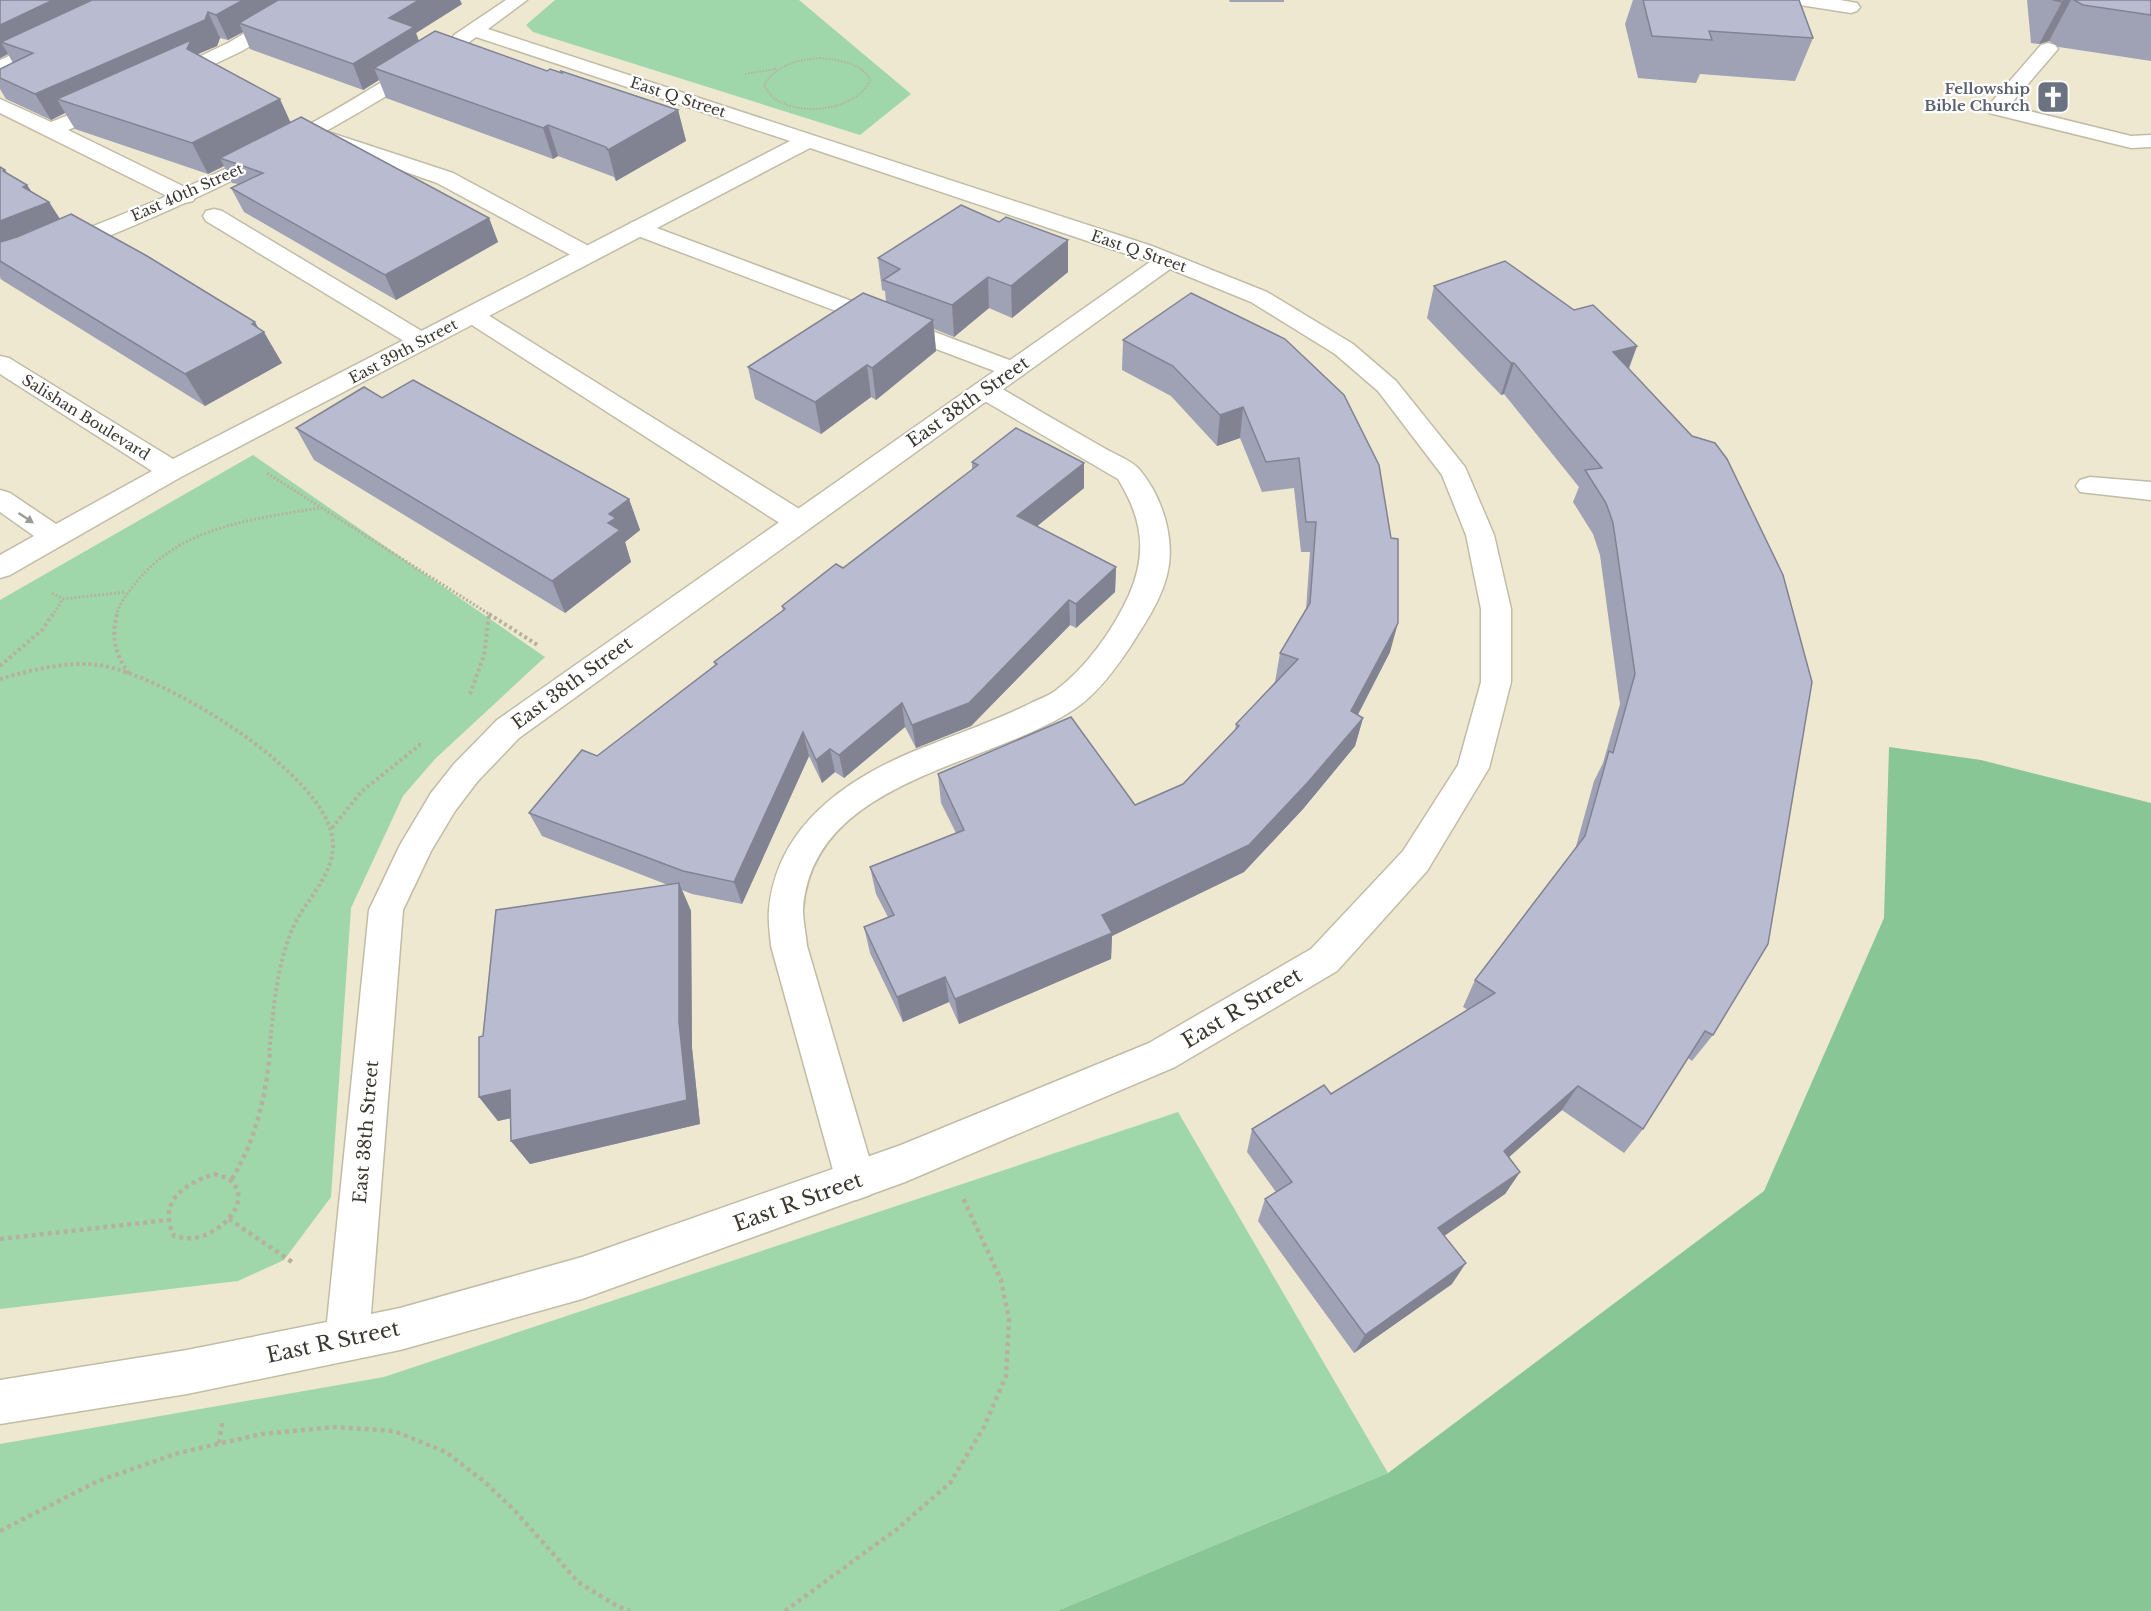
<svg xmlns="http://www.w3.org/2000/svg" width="2151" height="1611" viewBox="0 0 2151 1611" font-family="'Libre Baskerville',serif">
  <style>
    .green { fill: #9fd7ab }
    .forest { fill: #89c696 }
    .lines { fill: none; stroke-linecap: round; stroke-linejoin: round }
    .service-casing { stroke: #c1bca6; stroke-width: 3 }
    .minor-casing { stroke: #c1bca6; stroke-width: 3 }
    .path-far3 { stroke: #b6b19e; stroke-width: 2; stroke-dasharray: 1.5 1.5; stroke-linecap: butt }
    .path-far2 { stroke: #b6b19e; stroke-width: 3; stroke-dasharray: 2 2; stroke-linecap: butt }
    .path-far1 { stroke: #b6b19e; stroke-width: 4; stroke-dasharray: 3 3; stroke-linecap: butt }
    .path { stroke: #b6b19e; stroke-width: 4.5; stroke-dasharray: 4 4; stroke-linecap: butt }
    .service { fill: #fff; fill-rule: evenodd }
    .minor { fill: #fff; fill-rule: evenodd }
    .wall { fill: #9fa1b4 }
    .shaded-wall { fill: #828392 }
    .building { fill: #b9bbd1; stroke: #828392; stroke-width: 1.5 }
    .oneway { fill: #9c9c97 }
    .labels { text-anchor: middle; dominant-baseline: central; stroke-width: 4.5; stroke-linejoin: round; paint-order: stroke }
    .far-worship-label { font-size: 15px; font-weight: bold; fill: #5b616d; stroke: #fff; text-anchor: end }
    .far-street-label { font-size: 15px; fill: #3a382f; stroke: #fff }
    .street-label { font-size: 18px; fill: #3a382f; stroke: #fff }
    .near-street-label { font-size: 21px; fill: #3a382f; stroke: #fff }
  </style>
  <rect width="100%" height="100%" fill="#eee8d1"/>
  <!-- green -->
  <g class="green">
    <path d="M555,0H799L911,94L860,135L533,32L526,25Z"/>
    <path d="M253,455L545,657L435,759L403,796L351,908L331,1197L284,1260L238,1281L0,1309V600Z"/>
    <path d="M1178,1112L1388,1473L1057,1611H0V1444L384,1377Z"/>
  </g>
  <!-- forest -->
  <path class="forest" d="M1889,747L1981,760L2151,803V1611H1057L1388,1473L1764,1191L1884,918Z"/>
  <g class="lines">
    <!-- service casing -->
    <g class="service-casing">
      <g id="service">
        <path d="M301,0H323L320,4L242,51L175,83H161L158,79L161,75L228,43Z"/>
        <path d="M2048,43L2055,45L2058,49L2009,106L2131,136L2151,135V147L2131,148L1989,113L1986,109L1989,105L2041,45Z"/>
        <path d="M112,98L119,100L122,104L119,108L68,130L193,191L196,196L193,201L185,203L177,201L0,113V99L51,122Z"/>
        <path d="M319,129L453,173L596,250L599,255L596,260L588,262L580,260L437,183L312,139L309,135L312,131Z"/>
        <path d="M214,209L222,211L430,336L433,341L430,346L421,348L412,346L206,221L203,216L206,211Z"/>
        <path d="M638,221L1023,365L1027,370L1023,375L1014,378L1005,375L630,233L627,228L630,223Z"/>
        <path d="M472,308L480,310L809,515L813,522L809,529L799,531L789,529L464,320L460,315L464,310Z"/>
        <path d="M985,382L994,384C1031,406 1067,427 1104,448C1114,454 1131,460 1139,469C1162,496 1176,539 1167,575C1161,600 1144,625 1130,647C1116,668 1098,693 1076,708C990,767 812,778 803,910C803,921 806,934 807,946L876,1181L870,1195L856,1200L842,1195L836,1181L771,946C770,934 768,921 769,910C777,820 858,771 935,743C968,730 999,719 1031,703C1039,699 1048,696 1055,691C1087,667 1113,630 1129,595C1148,552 1142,518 1118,479L976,396L972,390L976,384Z"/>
      </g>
    </g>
    <!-- minor casing -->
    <g class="minor-casing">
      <g id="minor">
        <path d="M506,0H527L488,29L1152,246L1267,292L1353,344L1396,381L1465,467L1494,535L1511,609V682L1489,768L1427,871L1337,971L1175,1067L905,1182L582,1299L400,1350L187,1394L0,1424V1380L187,1350L327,1322L369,910L400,845L431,793L454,764L497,720L1150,262L810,148L181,477L10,575L0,578V555L34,536L0,512V490L10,493L56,524L152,471L0,374V356L9,358L173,459L790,141L476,37L468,43H454L452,39L454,35ZM1170,269L1251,302L1335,354L1378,391L1442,475L1466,535L1481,609V682L1458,765L1403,851L1311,949L1149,1043L901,1145L582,1257L400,1308L371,1314L403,910L431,851L455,811L477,782L519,738Z"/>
        <path d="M1791,0H1840L1857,3L1860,7L1857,11L1851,13L1800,5L1794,4Z"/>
        <path d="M53,36L60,38L62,42L60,46L0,73V60Z"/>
        <path d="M421,60L428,62L431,66L428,70C322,138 211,195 94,242C63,254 32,270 0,278V263C59,239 119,217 178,191C260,154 338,110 414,62Z"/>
        <path d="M2090,477L2151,482V500L2080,492L2076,486L2080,480Z"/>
      </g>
    </g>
    <!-- path-far3 -->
    <g class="path-far3">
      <path d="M820,58C837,60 862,62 870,80C858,109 806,116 780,102C772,98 768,92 764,85C777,64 797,60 820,58Z"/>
      <path d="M745,74L776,69"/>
    </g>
    <!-- path-far2 -->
    <g class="path-far2">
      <path d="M267,473L492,616"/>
      <path d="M52,593L63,599L126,592"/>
      <path d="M52,616L63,599"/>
      <path d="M116,616C120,602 129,591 138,580C183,526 254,519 319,508"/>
    </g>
    <!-- path-far1 -->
    <g class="path-far1">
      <path d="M117,614C111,638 115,654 129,674"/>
      <path d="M489,614L539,646"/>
      <path d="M0,666L42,630L53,614"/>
      <path d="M0,679C32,670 65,661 98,665C161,673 333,776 333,845C333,878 304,901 292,930C276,968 273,1013 269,1054"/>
      <path d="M470,694L484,656L489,615"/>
      <path d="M332,828L361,792L422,743"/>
    </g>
    <!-- path -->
    <g class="path">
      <path d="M214,1174C220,1176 227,1177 231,1181C255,1204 215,1237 193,1238C187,1239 180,1237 174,1236C157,1202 184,1184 214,1174Z"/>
      <path d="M232,1179C256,1139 265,1099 270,1053"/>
      <path d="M229,1219L292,1262"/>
      <path d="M0,1239L167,1220"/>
      <path d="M219,1443L222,1423"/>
      <path d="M0,1531L98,1481L178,1453L262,1434L335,1427L394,1431L446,1452L486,1483L516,1512L578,1582L617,1606L630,1611"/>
      <path d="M785,1611L897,1529L950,1483L984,1427L1006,1376L1009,1319L1001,1280L962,1196"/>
    </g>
    <!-- service -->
    <use href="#service" class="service"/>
    <!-- minor -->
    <use href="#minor" class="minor"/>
  </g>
  <!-- wall -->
  <g class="wall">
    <path d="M0,0L462,4L416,33L419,41L547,71L678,110L686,141L616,181L614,177L558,156L553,159L386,98L379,80L363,90L250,49L243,32L228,40L220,38L217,46L198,54L199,55L291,122L489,218L498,242L396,300L244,212L231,188L238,184L232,183L224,166L208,174L75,129L65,113L51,120L6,99L0,89V69L13,63L8,54L0,58Z"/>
    <path d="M1229,0H1284V2H1230Z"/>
    <path d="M1633,0H1799L1813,38L1795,81L1700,74L1696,83L1638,78L1625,24Z"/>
    <path d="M2027,0H2151V61L2059,47L2049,41L2039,44L2031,43Z"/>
    <path d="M0,167L5,170L9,175L27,185L32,192L49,202L60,219L258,328L282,363L205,406L2,280L0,277Z"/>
    <path d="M999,222L1068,240V272L1012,318L989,308L954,337L934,329L936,351L876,400L871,397L821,434L755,399L748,367L886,302L885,291L882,290L878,258Z"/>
    <path d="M1434,286L1574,310L1637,346L1629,369L1713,1035L1692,1061L1688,1058L1643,1129L1624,1153L1562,1110L1509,1157L1520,1172L1505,1194L1444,1236L1452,1284L1354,1353L1258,1221L1265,1199L1276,1192L1247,1152L1252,1129L1331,1094L1468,1010L1463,1007L1475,980L1575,850L1594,781L1603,763L1620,704L1600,555L1593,534L1573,502L1579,487L1504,394L1501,395L1427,318Z"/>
    <path d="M1285,339L1390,652L1358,715L1363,718L1355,746L1303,809L1244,872L1112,936L1111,959L959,1024L949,1002L903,1022L870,953L864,927L888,917L876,894L870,867L956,833L941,803L938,774L1135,805L1183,784L1235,730L1236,724L1275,682L1280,653L1306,610L1310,552H1301L1294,488L1262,492L1240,438L1217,446L1171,396L1122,370L1123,340Z"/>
    <path d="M382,398L629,499L640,530L625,542L631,562L565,613L314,460L296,428Z"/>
    <path d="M972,462L1084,463V488L1037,526L1116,567L1115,592L1076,628L1070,625L971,726L916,748L905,727L844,778L835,772L822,783L809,756L742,904L692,894L682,890L691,911L692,1048L700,1124L530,1164L511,1141V1118L498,1121L479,1097L483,1036L668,885L542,836L529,813L597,756L715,666L714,662L783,611L782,606L843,568L972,470Z"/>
  </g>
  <!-- shaded-wall -->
  <g class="shaded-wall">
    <path d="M53,0H119L1,42L8,54L0,58V25Z"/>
    <path d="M243,0H297L239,23L243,32L228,40L216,15Z"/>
    <path d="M419,0H460L462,4L416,33L423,53L374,68L379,80L363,90L353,64L389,18Z"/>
    <path d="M2068,0H2071L2049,41L2039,44L2062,2Z"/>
    <path d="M208,12L220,38L217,46L198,54L206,70L57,99L65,113L51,120L35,94Z"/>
    <path d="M280,99L294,130L220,158L224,166L208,174L192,143Z"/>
    <path d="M678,110L686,141L616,181L608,150Z"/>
    <path d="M548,125L558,156L553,159L543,128Z"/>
    <path d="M27,185L40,206L49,202L69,233L0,261V221L23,187Z"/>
    <path d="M489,218L498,242L396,300L385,275Z"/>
    <path d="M1068,240V272L1012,318L1011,286Z"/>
    <path d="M988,277L989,308L954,337L952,305Z"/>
    <path d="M933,320L936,351L876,400L872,368Z"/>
    <path d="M255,322L261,333L264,332L282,363L205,406L185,374Z"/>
    <path d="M1637,346L1625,377L1613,352Z"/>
    <path d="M1511,363H1514L1504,394L1501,395Z"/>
    <path d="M867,365L871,397L821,434L815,402Z"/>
    <path d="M1243,407L1240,438L1217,446L1220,415Z"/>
    <path d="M1084,463V488L1019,541L1017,516Z"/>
    <path d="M629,499L640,530L625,542L631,562L565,613L552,581L608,523L609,514Z"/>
    <path d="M1116,567L1115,592L1076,628V604Z"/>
    <path d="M1069,600L1070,625L971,726L916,748L912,725Z"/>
    <path d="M1398,623L1390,652L1345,739L1363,718L1355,746L1303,809L1244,872L1112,936L1111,959L959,1024L955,999L1102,915L1351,711Z"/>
    <path d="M902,703L905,727L844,778L839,755Z"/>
    <path d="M803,732L809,756L742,904L734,882Z"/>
    <path d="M830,749L835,772L822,783L816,760Z"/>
    <path d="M679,883L691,911L692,1048L700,1124L530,1164L511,1141L679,1022Z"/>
    <path d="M945,977L949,1002L903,1022L897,997Z"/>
    <path d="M1578,1086L1562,1110L1490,1174L1504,1151Z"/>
    <path d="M510,1090L529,1114L498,1121L479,1097Z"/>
    <path d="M1520,1172L1505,1194L1425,1249L1438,1228Z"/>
    <path d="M1466,1263L1452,1284L1354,1353L1365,1335Z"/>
  </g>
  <!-- building -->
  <g class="building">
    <path d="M0,0H53L0,25Z"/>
    <path d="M92,0H243L216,15L208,12L205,20L35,94L0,78V69L33,53L1,42Z"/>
    <path d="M278,0H419L389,18L414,27L353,64L239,23Z"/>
    <path d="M1643,0H1799L1813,38L1709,31L1712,40L1652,36Z"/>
    <path d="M2053,0H2068L2062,2Z"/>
    <path d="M2074,0H2151V15L2083,5Z"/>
    <path d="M435,31L547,71L550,69L562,73L561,71L678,110L608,150L606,147L548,125L543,128L374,68Z"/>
    <path d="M191,40L187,49L280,99L192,143L57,99Z"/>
    <path d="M301,117L489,218L385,275L231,188L263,173L220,158Z"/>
    <path d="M0,167L5,170L3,171L27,185L23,187L49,202L0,221Z"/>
    <path d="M961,205L999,222L1006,217L1068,240L1011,286L988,277L952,305L883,280L900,269L878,258Z"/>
    <path d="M71,214L147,256L255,322L252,324L264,332L185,374L0,261V242L17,237Z"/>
    <path d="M1505,261L1574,310L1593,305L1637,346L1613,352L1692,436L1715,443L1727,459L1783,575L1812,682L1768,944L1713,1035L1705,1031L1643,1129L1578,1086L1504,1151L1520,1172L1438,1228L1466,1263L1365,1335L1265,1199L1292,1182L1252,1129L1324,1085L1331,1094L1495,993L1475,980L1585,836L1609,751L1613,753L1635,674L1613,523L1606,503L1585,470L1602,468L1514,363H1511L1434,286Z"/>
    <path d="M863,293L933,320L872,368L867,365L815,402L748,367Z"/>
    <path d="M1191,293L1285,339L1344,395L1379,465L1391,538L1398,539V623L1351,711L1363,718L1309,781L1249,845L1102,915L1112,933L955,999L945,977L897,997L864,927L894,915L870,867L964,830L938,774L1071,717L1135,805L1183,784L1239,726L1236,724L1298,659L1280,653L1310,603L1316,522H1306L1299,458L1266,462L1243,407L1220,415L1173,366L1123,340Z"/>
    <path d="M413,380L629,499L609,514L616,518L608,523L620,530L552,581L296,428L364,387L382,398Z"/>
    <path d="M1016,428L1084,463L1017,516L1116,567L1076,604L1069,600L969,703L912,725L902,703L839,755L830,749L816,760L803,732L734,882L683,871L529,813L582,750L597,756L717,664L714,662L785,609L782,606L836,564L843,568L978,465L972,462Z"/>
    <path d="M679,883V1022L687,1100L511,1141L510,1090L479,1097V1037L483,1036L496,910Z"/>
  </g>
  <!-- one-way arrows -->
  <defs><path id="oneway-solid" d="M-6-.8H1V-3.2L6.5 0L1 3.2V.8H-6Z" transform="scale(1.5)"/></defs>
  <use class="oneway" href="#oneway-solid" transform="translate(26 518) rotate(34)"/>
  <!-- icons -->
  <defs>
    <g id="church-square" transform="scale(1.725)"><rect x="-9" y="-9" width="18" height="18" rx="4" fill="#6b7280" stroke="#fff"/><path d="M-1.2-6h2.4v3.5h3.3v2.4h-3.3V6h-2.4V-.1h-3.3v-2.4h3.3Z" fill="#fff"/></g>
  </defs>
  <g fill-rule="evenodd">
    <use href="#church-square" x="2053" y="97"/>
  </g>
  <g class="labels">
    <!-- far-worship labels -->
    <g class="far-worship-label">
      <text x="2030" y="88">Fellowship<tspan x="2030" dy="17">Bible Church</tspan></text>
    </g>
    <!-- far-street labels -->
    <g class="far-street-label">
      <text transform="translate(678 97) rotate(18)">East Q Street</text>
      <text transform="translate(187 192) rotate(-24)">East 40th Street</text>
      <text transform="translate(1139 251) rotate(19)">East Q Street</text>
      <text transform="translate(403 351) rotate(-28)">East 39th Street</text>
      <text transform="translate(86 417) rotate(32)">Salishan Boulevard</text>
    </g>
    <!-- street labels -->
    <g class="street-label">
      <text transform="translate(968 402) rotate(-35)">East 38th Street</text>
      <text transform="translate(572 683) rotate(-36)">East 38th Street</text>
      <text transform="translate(366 1132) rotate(-85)">East 38th Street</text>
    </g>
    <!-- near-street labels -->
    <g class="near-street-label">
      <text transform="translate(1242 1008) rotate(-31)">East R Street</text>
      <text transform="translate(798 1202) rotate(-20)">East R Street</text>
      <text transform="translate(333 1342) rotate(-12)">East R Street</text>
    </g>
  </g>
</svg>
